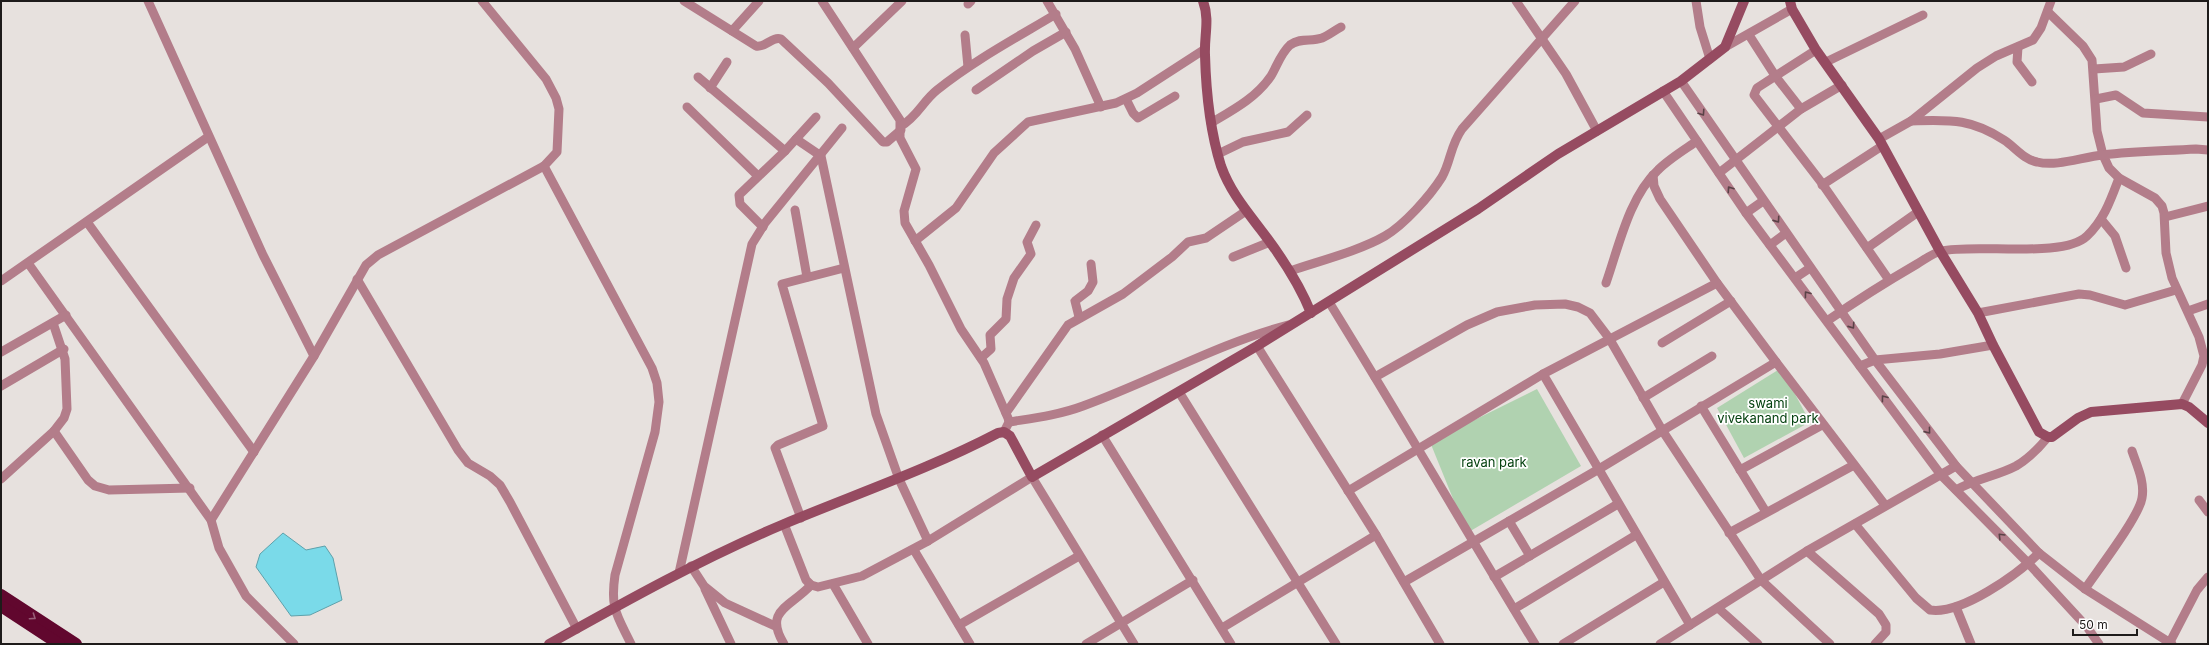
<svg xmlns="http://www.w3.org/2000/svg" width="2209" height="645" viewBox="0 0 2209 645" font-family="Inter,sans-serif">
  <style>
    .green { fill: #b0d2b0 }
    .water { fill: #7adae9; stroke: #5ea1ab }
    .lines { fill: none; stroke-linecap: round; stroke-linejoin: round }
    .street { stroke: #b37d8a; stroke-width: 9 }
    .secondary { stroke: #964b61; stroke-width: 10 }
    .highway { stroke: #61072e; stroke-width: 12 }
    .oneway { stroke: #5a4247 }
    .oneway2 { stroke: #985e77 }
    .labels { text-anchor: middle; dominant-baseline: central; stroke-width: 3.5; stroke-linejoin: round; paint-order: stroke }
    .park-label { font-size: 13px; fill: #04410f; stroke: #fff }
  </style>
  <rect width="100%" height="100%" fill="#e7e1de"/>
  <!-- green -->
  <g class="green">
    <path d="M1781,368L1810,422L1744,458L1717,408Z"/>
    <path d="M1537,389L1581,466L1467,533L1430,442Z"/>
  </g>
  <!-- water -->
  <path class="water" d="M283,533L306,550L325,546L333,558L342,600L310,615L291,616L256,567L260,554Z"/>
  <g class="lines">
    <!-- street -->
    <g class="street">
      <path d="M148,1L263,255L314,356"/>
      <path d="M684,1L756,46C766,48 772,36 781,39L828,83L883,142H887L901,130"/>
      <path d="M822,1L900,120V138L916,169L904,211L905,223L929,265L961,329L984,363L1008,418L1009,422L1004,432"/>
      <path d="M1047,1L1075,49L1101,107"/>
      <path d="M1516,1L1566,74L1597,131"/>
      <path d="M1696,1L1700,27L1710,59"/>
      <path d="M968,4L971,1"/>
      <path d="M2048,12L2083,46L2092,60L2097,131L2103,155L2109,168L2119,178L2155,198L2162,206L2164,213L2166,253L2172,278L2199,337L2204,356L2202,365L2182,404"/>
      <path d="M732,31L759,1"/>
      <path d="M965,35L968,67"/>
      <path d="M1749,35L1776,77L1801,109"/>
      <path d="M1725,47L1792,9"/>
      <path d="M2018,47L2017,62L2032,82"/>
      <path d="M853,48L902,1"/>
      <path d="M1816,50L1757,88L1754,95L1821,182L1889,280"/>
      <path d="M1826,62L1923,15"/>
      <path d="M2094,69L2124,67L2151,54"/>
      <path d="M698,77L785,151"/>
      <path d="M1681,81L1875,360L1956,466L2039,553L2085,589L2172,644"/>
      <path d="M710,88L727,62"/>
      <path d="M976,90L1033,51L1066,32"/>
      <path d="M1663,91L1746,213L1941,475L2029,564L2087,627L2099,644"/>
      <path d="M1126,99L1133,113L1138,118L1175,96"/>
      <path d="M2096,99L2116,95L2143,113L2208,117"/>
      <path d="M687,107L758,176"/>
      <path d="M1911,121C1950,120 1970,118 2004,140C2015,147 2023,159 2037,162C2057,167 2082,157 2103,155C2134,151 2165,151 2196,149L2208,150"/>
      <path d="M1211,123C1233,110 1256,98 1271,76C1277,66 1281,53 1290,45C1301,37 1311,42 1322,38C1329,35 1335,30 1341,27"/>
      <path d="M901,126C917,117 923,101 937,90C973,61 1016,38 1056,14"/>
      <path d="M796,139L821,156L876,414L899,479L928,541L1032,477L1134,644"/>
      <path d="M1879,139L1911,121L1977,68L1996,56L2033,40L2041,28L2051,1"/>
      <path d="M1218,154L1243,142L1288,132L1307,115"/>
      <path d="M544,166L652,368L657,383L659,402L655,432L615,575C610,609 617,615 631,644"/>
      <path d="M1719,173L1801,109L1842,85"/>
      <path d="M1653,175L1654,186L1660,199L1717,283L1776,362"/>
      <path d="M1822,185L1882,146"/>
      <path d="M795,210L807,277"/>
      <path d="M1746,213L1763,201"/>
      <path d="M2165,217L2208,206"/>
      <path d="M2101,219L2115,236L2126,268"/>
      <path d="M87,222L254,452"/>
      <path d="M763,227L740,204L739,195L785,151L816,117"/>
      <path d="M915,241L956,208L994,153L1028,122L1116,103L1137,93L1205,49"/>
      <path d="M1770,245L1786,233"/>
      <path d="M1867,248L1918,212"/>
      <path d="M1233,257L1270,242"/>
      <path d="M28,263L211,520L219,548L246,596L294,644"/>
      <path d="M1290,271C1319,261 1359,251 1385,236C1404,225 1430,196 1442,177C1451,161 1450,146 1462,129L1575,1"/>
      <path d="M1795,278L1810,268"/>
      <path d="M357,279L458,450L468,463L490,476L500,485L510,502L577,629"/>
      <path d="M1,281L208,137"/>
      <path d="M1606,283C1619,246 1629,197 1658,170C1669,159 1684,150 1697,141"/>
      <path d="M1329,302C1399,415 1466,531 1535,644"/>
      <path d="M2188,311L2208,304"/>
      <path d="M1978,313L2079,294L2090,295L2125,305L2176,290"/>
      <path d="M1079,317L1075,301L1088,291L1093,282L1091,264"/>
      <path d="M1827,321C1856,301 1886,282 1917,264C1924,260 1933,253 1941,251C1976,243 2063,259 2087,236C2104,220 2111,199 2119,178"/>
      <path d="M1662,343L1731,301"/>
      <path d="M1257,346L1376,535L1440,644"/>
      <path d="M1,352L66,315"/>
      <path d="M981,358L991,349L990,335L1006,319L1007,299L1014,278L1031,254L1027,242L1036,225"/>
      <path d="M1860,366L1875,360L1940,354L1993,345"/>
      <path d="M1543,374L1690,625"/>
      <path d="M1375,377L1467,325L1497,312L1535,305L1565,304L1578,307L1590,313L1609,338L1662,430L1761,580L1830,644"/>
      <path d="M1,386L64,349"/>
      <path d="M1179,392L1336,644"/>
      <path d="M1643,398L1712,356"/>
      <path d="M1701,406L1766,512"/>
      <path d="M1006,413L1068,325L1123,294L1172,257L1188,242L1206,238L1246,211"/>
      <path d="M1009,422C1034,418 1059,415 1083,406C1152,381 1217,344 1288,325"/>
      <path d="M54,431L88,480L95,486L109,490L190,488"/>
      <path d="M1102,435L1231,644"/>
      <path d="M1740,470L1822,425"/>
      <path d="M1,479L54,431L64,418L67,409L65,359L53,323"/>
      <path d="M1956,490C1975,479 1997,476 2016,466C2028,459 2039,448 2048,437"/>
      <path d="M1348,491L1543,374L1717,283"/>
      <path d="M2199,500L2208,512"/>
      <path d="M801,518L775,448L778,445L823,426L782,284L844,268"/>
      <path d="M211,520L314,356L366,265L378,255L544,166L557,152L559,109L556,98L546,79L482,1"/>
      <path d="M1509,521L1530,556"/>
      <path d="M784,524L806,580L811,585L818,587L862,576L928,541"/>
      <path d="M1855,524L1916,598L1930,610C1961,615 2018,574 2039,553"/>
      <path d="M1729,533L1854,465"/>
      <path d="M914,550L970,644"/>
      <path d="M1807,551L1879,614L1886,625V632L1875,644"/>
      <path d="M691,566L704,586L725,603L775,626"/>
      <path d="M679,573L752,244L765,223L842,128"/>
      <path d="M1494,577L1618,504"/>
      <path d="M1404,582L1599,469L1776,362L1885,505"/>
      <path d="M833,584L868,644"/>
      <path d="M705,589L731,644"/>
      <path d="M2085,589C2097,571 2139,517 2142,498C2145,482 2137,466 2132,451"/>
      <path d="M1956,607L1971,644"/>
      <path d="M1718,608L1758,644"/>
      <path d="M1514,609L1636,535"/>
      <path d="M959,625L1079,556"/>
      <path d="M1222,628L1376,535"/>
      <path d="M2170,642L2197,590L2208,577"/>
      <path d="M784,644C763,610 791,607 811,585"/>
      <path d="M1086,644L1193,580"/>
      <path d="M1563,644L1664,582"/>
      <path d="M1660,644L1807,551L1956,466"/>
    </g>
    <!-- secondary -->
    <g class="secondary">
      <path d="M1203,1C1210,20 1204,36 1205,55C1206,92 1210,131 1221,166C1230,191 1245,209 1261,230C1281,256 1299,283 1311,313"/>
      <path d="M1790,1L1792,9L1816,50L1879,139L1940,251L1978,313L1993,345L2039,432L2048,437H2052L2078,418L2091,412L2182,404L2189,407L2208,423"/>
      <path d="M549,644C626,601 703,558 784,524C856,494 929,469 998,433L1004,432L1010,436L1032,477L1257,346L1478,209L1558,154L1681,81L1725,47L1744,1"/>
    </g>
    <!-- highway -->
    <g class="highway">
      <path d="M1,595L76,644"/>
      <path d="M1,606L59,644"/>
    </g>
  </g>
  <!-- one-way arrows -->
  <defs><path id="oneway-chevron" d="M-2-3.5L2.5 0L-2 3.5" fill="none" stroke-width="1.6" stroke-linecap="round" stroke-linejoin="round"/></defs>
  <g class="oneway">
    <use href="#oneway-chevron" transform="translate(1702 113) rotate(56)"/>
    <use href="#oneway-chevron" transform="translate(1730 189) rotate(-124)"/>
    <use href="#oneway-chevron" transform="translate(1777 220) rotate(55)"/>
    <use href="#oneway-chevron" transform="translate(1807 294) rotate(-127)"/>
    <use href="#oneway-chevron" transform="translate(1852 326) rotate(55)"/>
    <use href="#oneway-chevron" transform="translate(1884 398) rotate(-127)"/>
    <use href="#oneway-chevron" transform="translate(1928 431) rotate(51)"/>
    <use href="#oneway-chevron" transform="translate(2001 536) rotate(-135)"/>
  </g>
  <use class="oneway2" href="#oneway-chevron" transform="translate(33 617) rotate(34)"/>
  <g class="labels">
    <!-- park labels -->
    <g class="park-label">
      <text x="1768" y="403">swami<tspan x="1768" dy="15">vivekanand park</tspan></text>
      <text x="1494" y="462">ravan park</text>
    </g>
  </g>
  <!-- border -->
  <rect width="2209" height="645" fill="none" stroke="#1e1b1a" stroke-width="4"/>
  <!-- scale -->
  <path d="M2073 629v6h64v-6" fill="none" stroke="#1e1b1a" stroke-width="2"/>
  <text x="2079" y="629" font-size="12" fill="#1e1b1a" stroke="#ffffff" stroke-width="3" paint-order="stroke">50 m</text>
</svg>
